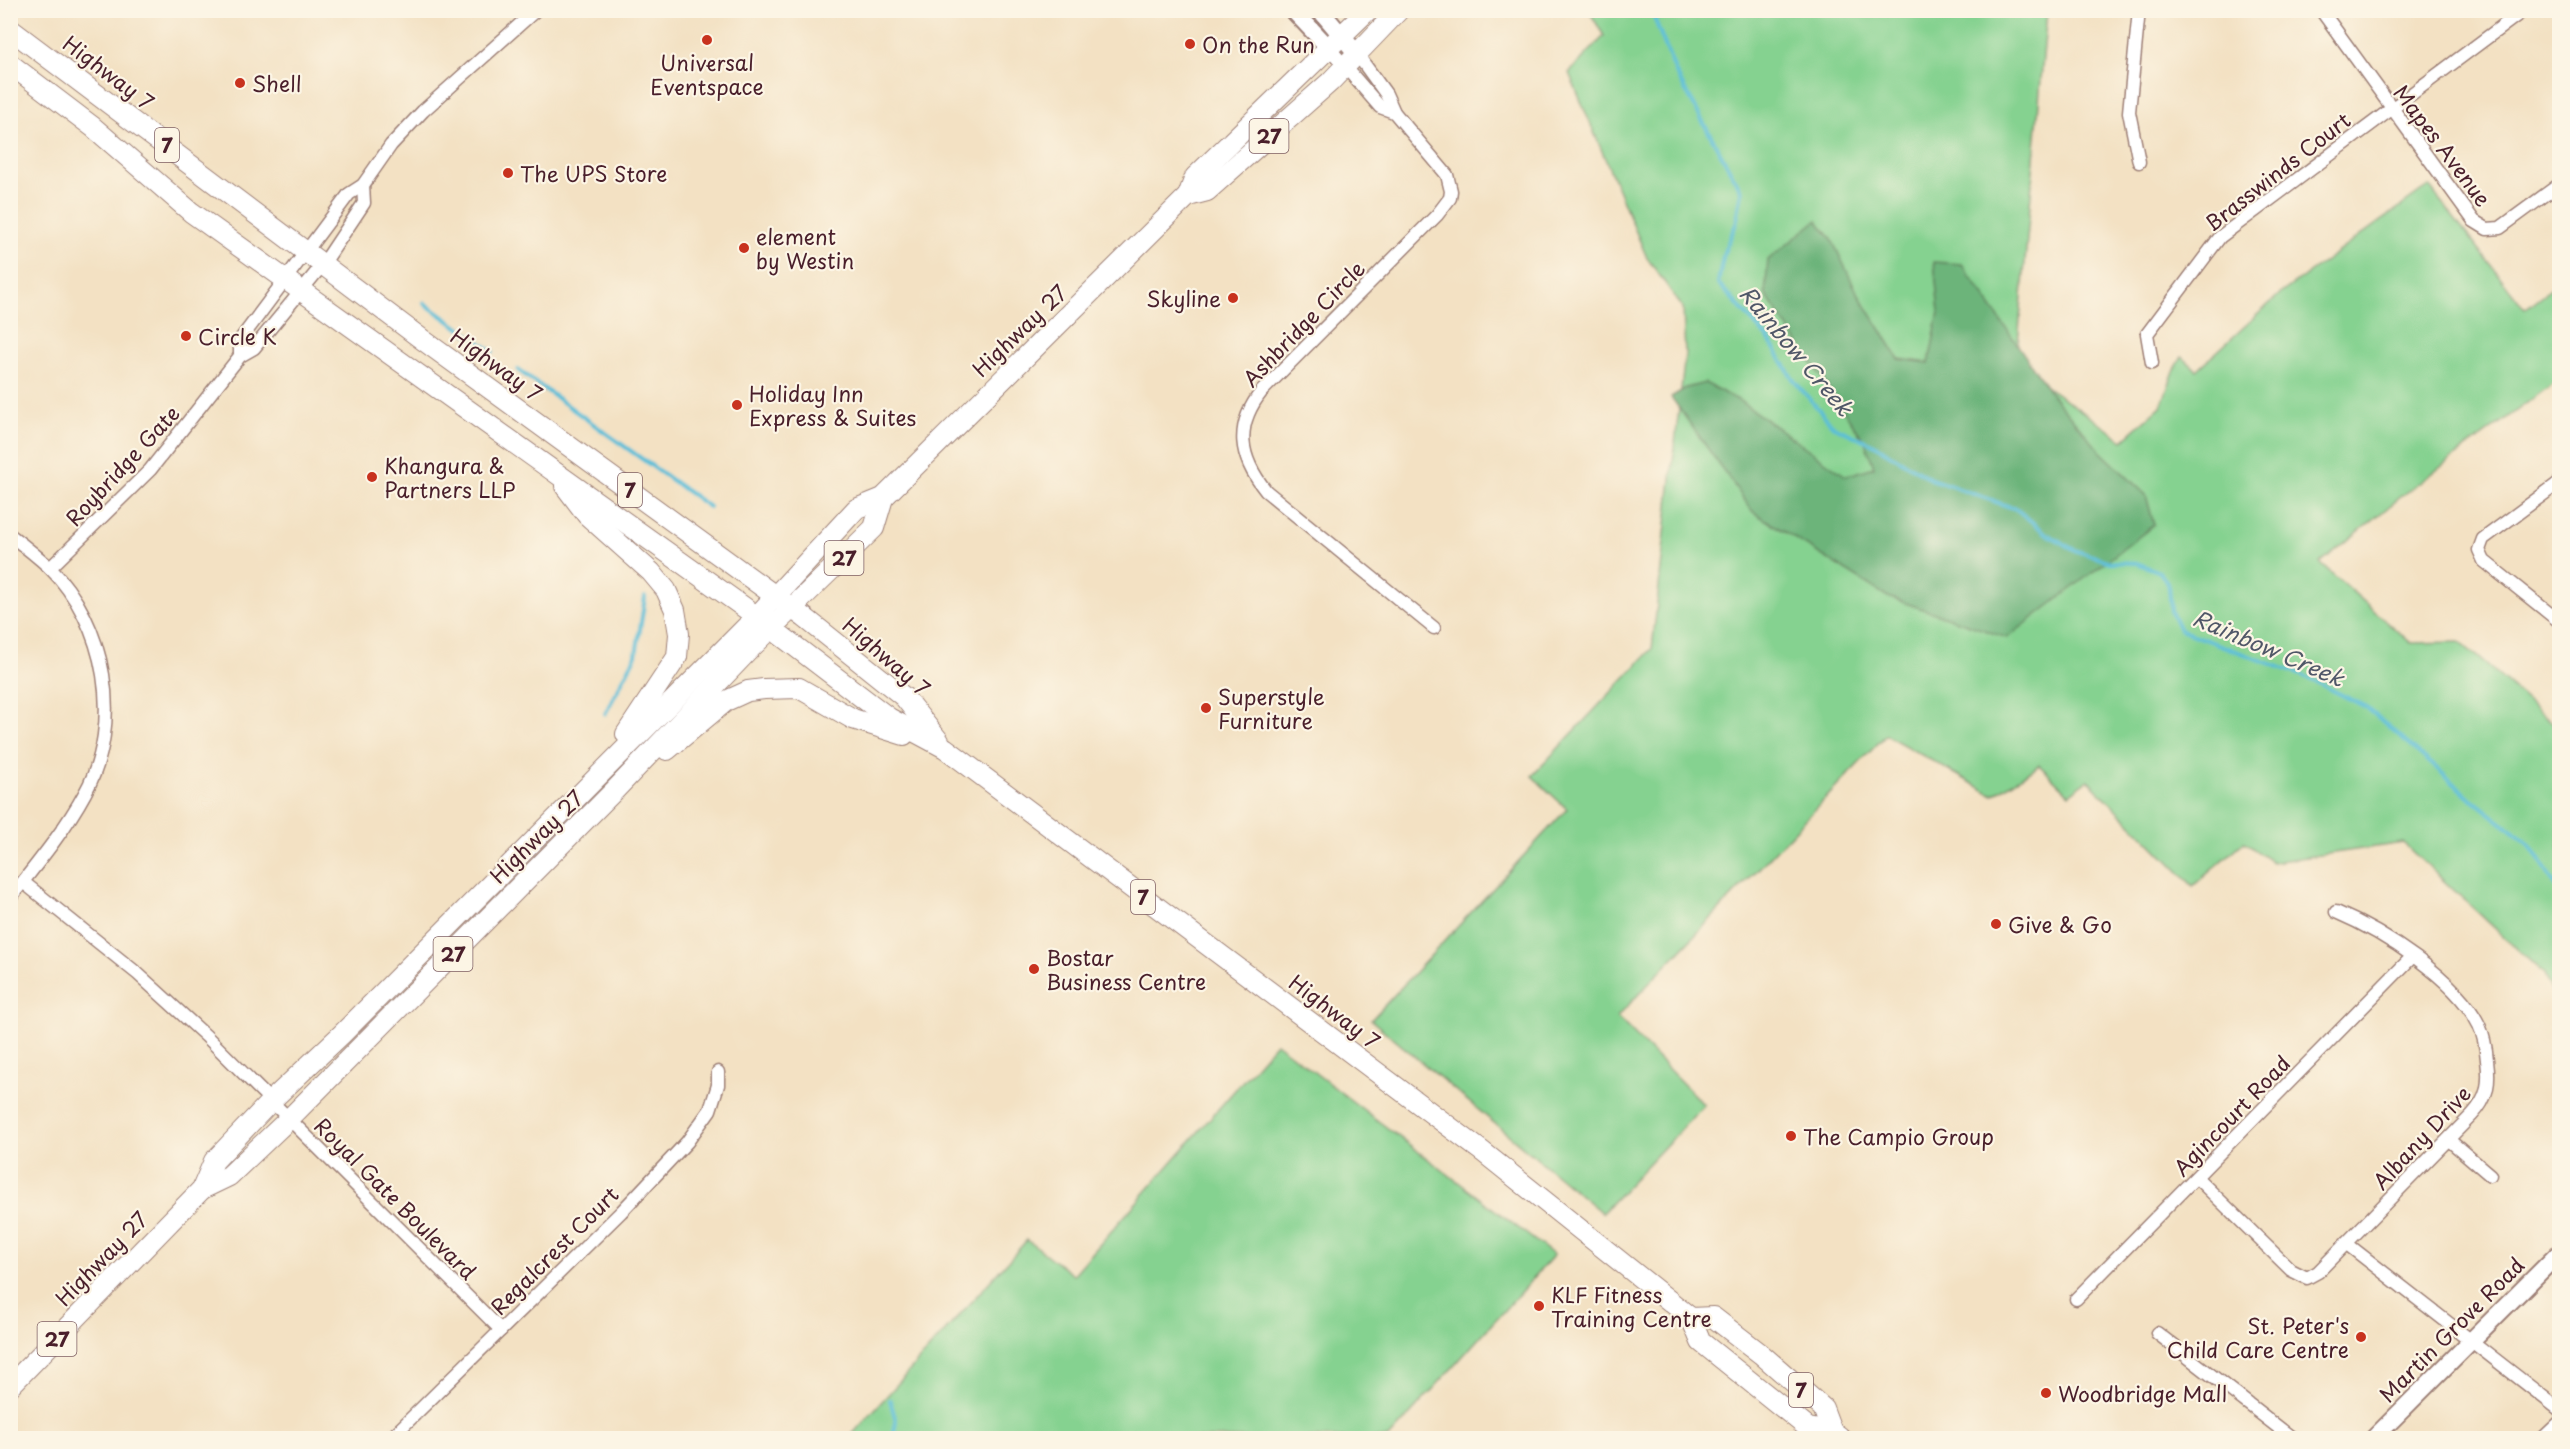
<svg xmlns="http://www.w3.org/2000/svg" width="2570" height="1449" viewBox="0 0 2570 1449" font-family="'Playpen Sans',sans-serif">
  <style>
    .green { fill: #85d290; stroke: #68785e; stroke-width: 1.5 }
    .forest { fill: #6cb47a; stroke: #5b6a52; stroke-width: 1.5 }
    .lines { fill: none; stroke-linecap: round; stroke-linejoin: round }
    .stream { stroke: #5abed8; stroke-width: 4 }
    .street-casing { stroke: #9e8077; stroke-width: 15 }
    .secondary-casing { stroke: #9e8077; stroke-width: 20 }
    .primary-casing { stroke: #9e8077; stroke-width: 22 }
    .street { stroke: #fff; stroke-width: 12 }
    .secondary { stroke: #fff; stroke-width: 16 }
    .primary { stroke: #fff; stroke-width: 20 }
    .poi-dot { fill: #c8321e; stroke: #fcf5e5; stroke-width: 2 }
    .labels { text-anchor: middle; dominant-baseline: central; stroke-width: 4.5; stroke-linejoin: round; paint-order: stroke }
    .shield { fill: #fcf5e5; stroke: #7f5f63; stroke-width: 1.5 }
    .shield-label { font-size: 20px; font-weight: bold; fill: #4a1f2b }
    .poi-label { font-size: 21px; fill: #4a1f2b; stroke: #fcf5e5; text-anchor: start }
    .street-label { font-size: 21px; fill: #4a1f2b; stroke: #fcf5e5 }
    .water-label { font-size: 22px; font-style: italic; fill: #505768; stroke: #fcf5e5 }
  </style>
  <rect width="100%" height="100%" fill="#fcf5e5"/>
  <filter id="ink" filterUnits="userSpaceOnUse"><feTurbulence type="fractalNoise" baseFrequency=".0167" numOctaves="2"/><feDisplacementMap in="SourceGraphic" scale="12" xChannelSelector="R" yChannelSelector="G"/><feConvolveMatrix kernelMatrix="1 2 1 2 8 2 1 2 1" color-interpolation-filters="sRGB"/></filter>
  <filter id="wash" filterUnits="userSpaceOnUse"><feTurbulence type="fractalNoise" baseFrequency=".008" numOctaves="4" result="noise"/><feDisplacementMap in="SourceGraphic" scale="24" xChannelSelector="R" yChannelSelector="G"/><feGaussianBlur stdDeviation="1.35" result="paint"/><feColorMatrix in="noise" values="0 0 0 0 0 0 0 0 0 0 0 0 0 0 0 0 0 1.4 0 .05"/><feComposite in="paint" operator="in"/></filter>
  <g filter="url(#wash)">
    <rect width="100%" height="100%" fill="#f3e1c3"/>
    <!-- green -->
    <g class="green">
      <path d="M1589,11H2047L2016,365L2123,440L2161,406L2174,371L2182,357L2197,370L2281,293L2429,186L2525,309L2552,288L2555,289L2553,302L2559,314V379L2402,496L2320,563L2411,643L2460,642L2559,728V1007L2544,974L2403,843L2272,862L2244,842L2193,886L2088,780L2069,794L2039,765L1993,795L1886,735L1617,1017L1704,1105L1602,1213L1371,1020L1567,809L1532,776L1652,649L1685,354L1683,308L1647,258L1569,73L1604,36Z"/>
      <path d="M1276,1043L1554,1255L1389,1438H849L1027,1240L1073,1275Z"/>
    </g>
    <!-- forest -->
    <path class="forest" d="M1817,220L1831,238L1857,292L1899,359L1929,363L1939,312L1934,262L1962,264L2052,395L2100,451L2146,495L2154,525L2007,638L1888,597L1753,512L1671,397L1686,388L1705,383L1738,400L1846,476L1874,467L1865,442L1765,294L1768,260Z"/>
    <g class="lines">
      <!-- stream -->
      <g class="stream">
        <path d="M1651,10L1676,73L1742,192L1736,224L1724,252L1718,283L1769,340L1795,382L1834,427L1875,445L1931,479L2016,509L2047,534L2077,551L2111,562L2137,563L2160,572L2169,587L2171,611L2180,630L2306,677L2366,707L2473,800L2529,844L2560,892"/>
        <path d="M424,303L493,352"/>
        <path d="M518,370L709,507"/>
        <path d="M605,714L636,655L645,597"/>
        <path d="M890,1400L896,1421L893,1438"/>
      </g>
    </g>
  </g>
  <g filter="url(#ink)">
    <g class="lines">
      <!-- street casing -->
      <g class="street-casing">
        <g id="street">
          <path d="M2321,10L2474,221L2487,229L2500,228L2560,184"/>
          <path d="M1330,49L1380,107L1394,112"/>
          <path d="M1357,54L1386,94L1394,112L1447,175L1451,191L1450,198L1437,215L1262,391C1234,426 1239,457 1266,491L1434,628"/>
          <path d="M2139,162L2129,112L2139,10"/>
          <path d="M240,356V340L349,194L363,185L391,145L423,111L536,10"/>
          <path d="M2152,363L2147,334L2220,237L2524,10"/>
          <path d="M2560,482L2483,539L2479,550L2484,561L2560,622"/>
          <path d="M10,535C23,545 37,556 49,567C106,623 124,723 85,793C65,830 37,864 10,898"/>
          <path d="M50,568L150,470L240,356L254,348L324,263L364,203L363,185"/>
          <path d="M23,882L138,974L206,1036L501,1330"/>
          <path d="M2449,1140L2490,1175"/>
          <path d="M2197,1178L2291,1270L2307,1278L2318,1272L2472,1115C2488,1098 2490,1083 2487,1060C2486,1048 2484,1036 2479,1025C2456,978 2383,932 2336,912"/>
          <path d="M2347,1244L2560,1410"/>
          <path d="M2076,1299L2412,957"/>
          <path d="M2157,1333L2292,1438"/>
          <path d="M391,1438L621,1212L687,1142L710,1110L718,1085V1072"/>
          <path d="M2543,1438L2560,1422"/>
        </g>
      </g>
      <!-- secondary casing -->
      <g class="secondary-casing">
        <g id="secondary">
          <path d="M1293,10L1330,49"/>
          <path d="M1320,10L1357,54"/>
          <path d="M2374,1438L2560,1252"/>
        </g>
      </g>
      <!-- primary casing -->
      <g class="primary-casing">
        <g id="primary">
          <path d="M10,29L423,340L804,617L904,697L939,741"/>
          <path d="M10,64L93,127L191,212L745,608L889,718L945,748L1483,1152L1691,1318L1701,1342L1808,1428L1832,1432L1840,1438"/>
          <path d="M1188,196L1207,191L1330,82L1399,10"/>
          <path d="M565,486L587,515L651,572L666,590L675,610L679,634L677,657L626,734"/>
          <path d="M667,750L726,701L748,691L764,689L799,688L853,719L904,735"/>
          <path d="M202,1189L229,1176L290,1118L615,790L752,647L874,528L883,498"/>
          <path d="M1691,1318L1713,1317L1761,1354L1823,1408L1832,1432"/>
          <path d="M10,1386L202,1189L214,1161L272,1100L342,1034L757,616L856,509L883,498L1188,196L1195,177L1368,10"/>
        </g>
      </g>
      <!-- street -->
      <use href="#street" class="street"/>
      <!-- secondary -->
      <use href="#secondary" class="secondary"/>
      <!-- primary -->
      <use href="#primary" class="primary"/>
    </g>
  </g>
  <!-- markers -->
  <g class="poi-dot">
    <circle cx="707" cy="40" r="6"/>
    <circle cx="1190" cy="44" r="6"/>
    <circle cx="240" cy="83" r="6"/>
    <circle cx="508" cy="173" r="6"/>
    <circle cx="744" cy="248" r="6"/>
    <circle cx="1233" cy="298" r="6"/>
    <circle cx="186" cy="336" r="6"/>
    <circle cx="737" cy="405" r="6"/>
    <circle cx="372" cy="477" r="6"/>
    <circle cx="1206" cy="708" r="6"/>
    <circle cx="1996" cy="924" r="6"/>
    <circle cx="1034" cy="969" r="6"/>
    <circle cx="1791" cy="1136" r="6"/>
    <circle cx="1539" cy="1306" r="6"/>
    <circle cx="2361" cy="1337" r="6"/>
    <circle cx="2046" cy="1393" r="6"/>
  </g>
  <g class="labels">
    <!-- shield labels -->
    <g class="shield">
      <rect x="1249.5" y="119" width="39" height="34" rx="4.5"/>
      <rect x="155" y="128" width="24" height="34" rx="4.5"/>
      <rect x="618" y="473" width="24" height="34" rx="4.5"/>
      <rect x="824.5" y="541" width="39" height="34" rx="4.5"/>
      <rect x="1131" y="880" width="24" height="34" rx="4.5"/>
      <rect x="433.5" y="937" width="39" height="34" rx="4.5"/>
      <rect x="37.5" y="1322" width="39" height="34" rx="4.5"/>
      <rect x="1789" y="1373" width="24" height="34" rx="4.5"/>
    </g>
    <g class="shield-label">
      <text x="1269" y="136">27</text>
      <text x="167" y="145">7</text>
      <text x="630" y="490">7</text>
      <text x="844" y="558">27</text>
      <text x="1143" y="897">7</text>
      <text x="453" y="954">27</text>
      <text x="57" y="1339">27</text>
      <text x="1801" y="1390">7</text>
    </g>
    <!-- poi labels -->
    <g class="poi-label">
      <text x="1202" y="44">On the Run</text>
      <text x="707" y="62" text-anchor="middle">Universal<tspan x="707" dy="24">Eventspace</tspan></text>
      <text x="252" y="83">Shell</text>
      <text x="520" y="173">The UPS Store</text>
      <text x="756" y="236">element<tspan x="756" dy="24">by Westin</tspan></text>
      <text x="1221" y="298" text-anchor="end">Skyline</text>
      <text x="198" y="336">Circle K</text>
      <text x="749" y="393">Holiday Inn<tspan x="749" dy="24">Express &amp; Suites</tspan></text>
      <text x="384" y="465">Khangura &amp;<tspan x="384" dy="24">Partners LLP</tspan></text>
      <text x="1218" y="696">Superstyle<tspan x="1218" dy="24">Furniture</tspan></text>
      <text x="2008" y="924">Give &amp; Go</text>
      <text x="1046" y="957">Bostar<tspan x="1046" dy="24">Business Centre</tspan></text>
      <text x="1803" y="1136">The Campio Group</text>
      <text x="1551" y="1294">KLF Fitness<tspan x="1551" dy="24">Training Centre</tspan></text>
      <text x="2349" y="1325" text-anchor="end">St. Peter's<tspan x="2349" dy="24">Child Care Centre</tspan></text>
      <text x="2058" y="1393">Woodbridge Mall</text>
    </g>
    <!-- street labels -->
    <g class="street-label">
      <text transform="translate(109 72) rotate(37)">Highway 7</text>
      <text transform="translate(2443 145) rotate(53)">Mapes Avenue</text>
      <text transform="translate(2277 171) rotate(-38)">Brasswinds Court</text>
      <text transform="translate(1303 323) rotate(-46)">Ashbridge Circle</text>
      <text transform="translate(1019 330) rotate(-44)">Highway 27</text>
      <text transform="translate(497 364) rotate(36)">Highway 7</text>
      <text transform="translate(122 465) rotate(-47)">Roybridge Gate</text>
      <text transform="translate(887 656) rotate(41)">Highway 7</text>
      <text transform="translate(536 836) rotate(-45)">Highway 27</text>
      <text transform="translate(1335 1011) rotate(37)">Highway 7</text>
      <text transform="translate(2231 1115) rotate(-46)">Agincourt Road</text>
      <text transform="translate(2421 1137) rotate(-47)">Albany Drive</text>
      <text transform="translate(396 1198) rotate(45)">Royal Gate Boulevard</text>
      <text transform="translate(554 1250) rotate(-45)">Regalcrest Court</text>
      <text transform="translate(101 1258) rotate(-46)">Highway 27</text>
      <text transform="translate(2451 1329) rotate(-45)">Martin Grove Road</text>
    </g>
    <!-- water labels -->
    <g class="water-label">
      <text transform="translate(1797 350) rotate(50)">Rainbow Creek</text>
      <text transform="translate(2269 647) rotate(23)">Rainbow Creek</text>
    </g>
  </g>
  <!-- margin -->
  <rect width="2570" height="1449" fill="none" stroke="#fcf5e5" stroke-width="36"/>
</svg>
